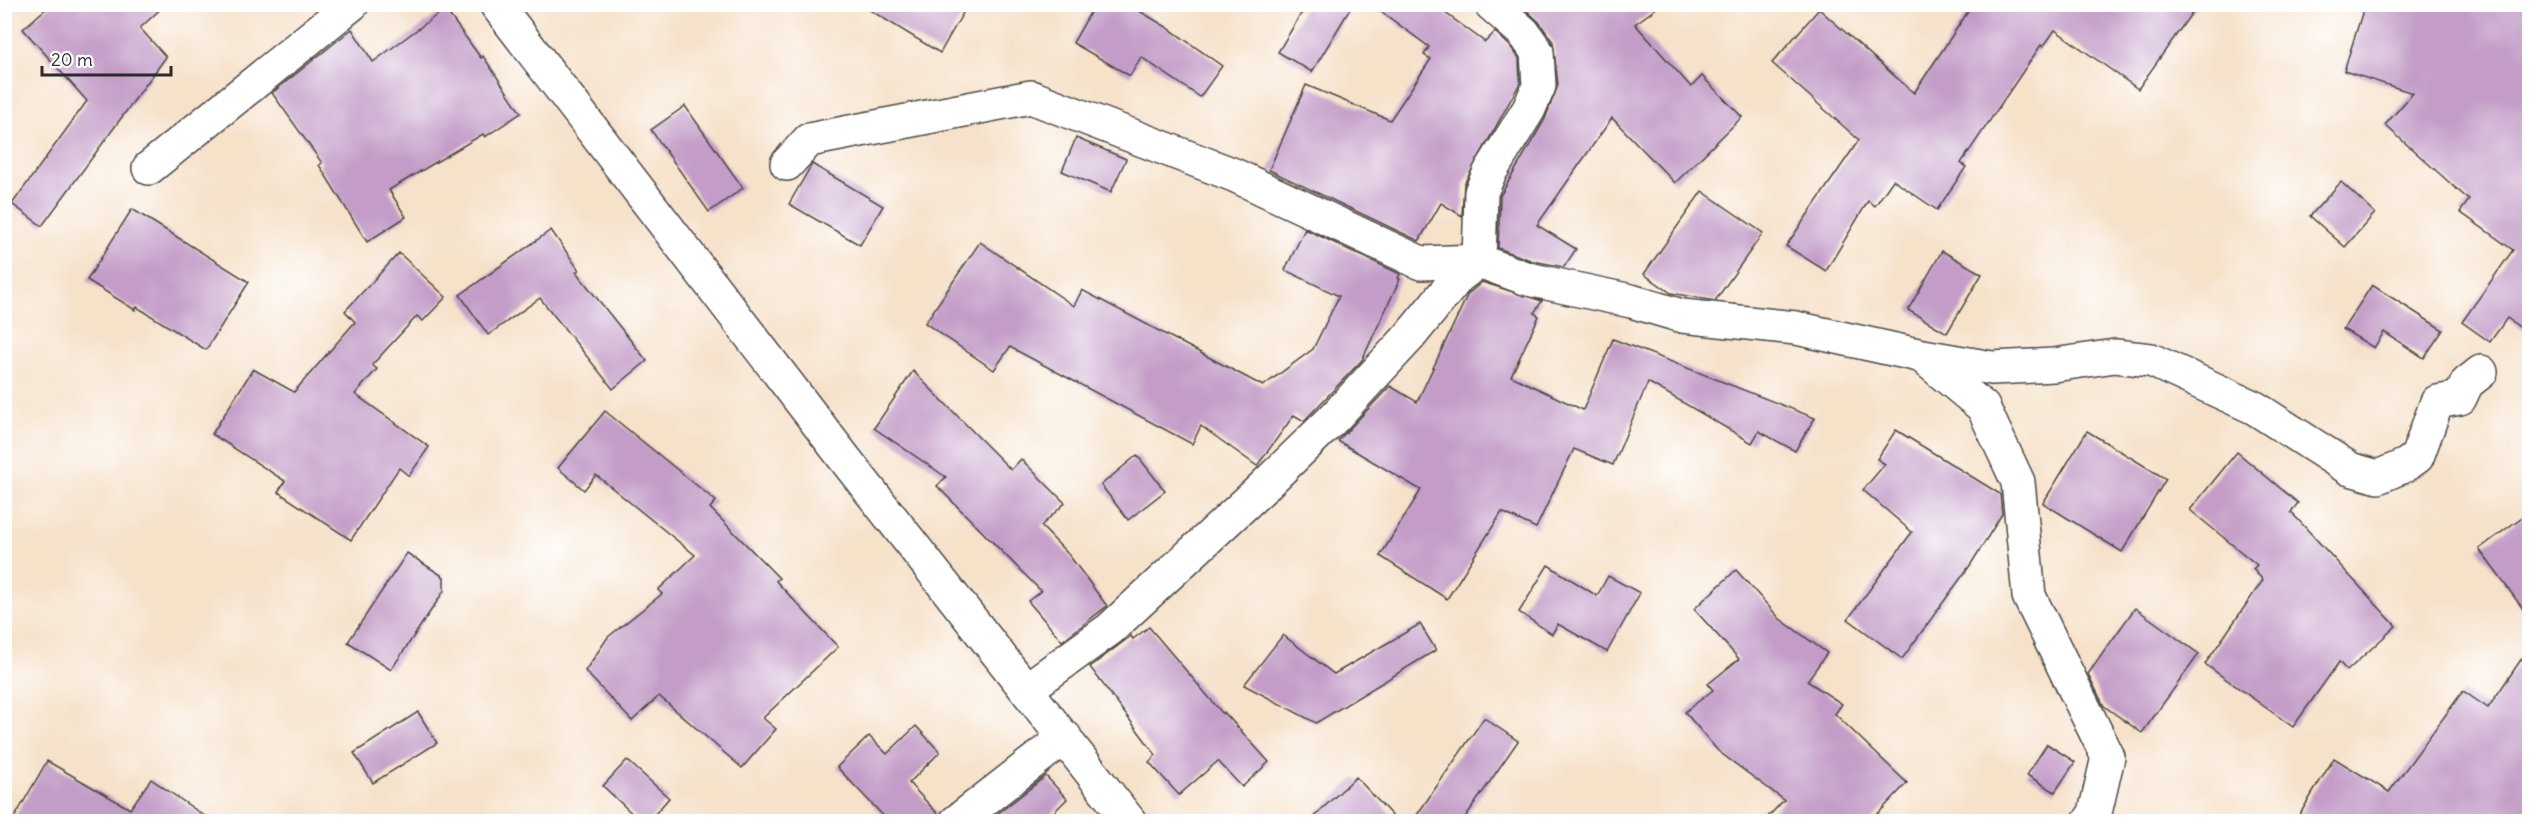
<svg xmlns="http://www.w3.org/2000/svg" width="2534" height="826" viewBox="0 0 2534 826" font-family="Delius,sans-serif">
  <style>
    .building { fill: #c39dc7 }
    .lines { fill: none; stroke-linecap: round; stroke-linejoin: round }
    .street-casing { stroke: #494643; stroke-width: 36 }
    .secondary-casing { stroke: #494643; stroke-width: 36 }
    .street { stroke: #fff; stroke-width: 33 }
    .secondary { stroke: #fff; stroke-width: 33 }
  </style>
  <rect width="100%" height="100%" fill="#fff"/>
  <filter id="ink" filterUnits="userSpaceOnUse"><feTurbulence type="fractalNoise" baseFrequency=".0167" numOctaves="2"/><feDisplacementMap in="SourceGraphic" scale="12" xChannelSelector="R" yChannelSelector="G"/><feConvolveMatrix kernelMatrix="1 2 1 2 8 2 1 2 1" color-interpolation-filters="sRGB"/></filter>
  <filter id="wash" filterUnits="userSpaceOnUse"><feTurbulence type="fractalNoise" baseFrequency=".008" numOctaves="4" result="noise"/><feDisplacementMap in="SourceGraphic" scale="24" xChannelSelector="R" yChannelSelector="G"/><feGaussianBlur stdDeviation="1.35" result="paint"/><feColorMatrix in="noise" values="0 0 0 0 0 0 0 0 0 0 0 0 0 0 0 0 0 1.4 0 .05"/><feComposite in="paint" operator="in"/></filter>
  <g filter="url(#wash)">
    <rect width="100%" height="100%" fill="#f6e1c9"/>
    <g id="blocks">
      <!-- building -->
      <g class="building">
        <path d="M51,4H166L140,28L166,57L42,226L12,204L87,101L23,29Z"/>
        <path d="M860,4H968L940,53Z"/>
        <path d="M1095,4H1128L1168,28L1222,66L1200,97L1141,57L1130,76L1073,43Z"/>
        <path d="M1307,4H1353L1312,72L1278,52Z"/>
        <path d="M1371,4H1433L1485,42L1495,32L1510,46L1519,58L1520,83L1464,184L1462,216L1441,203L1419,241L1269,170L1306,85L1390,120L1431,59L1424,55L1429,47Z"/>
        <path d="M1662,4L1635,24L1691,87L1702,76L1742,117L1675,183L1612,118L1537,225L1576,249L1564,267L1533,261L1498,248L1500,196L1545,119L1558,85L1553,42L1539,22L1521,5Z"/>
        <path d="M1973,4H2198L2138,89L2055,30L2043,47L2041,45L1961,163L1966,167L1937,210L1893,180L1875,206L1868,201L1826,271L1786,246L1859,140L1772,63L1819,9L1914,93Z"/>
        <path d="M2365,4H2529V334L2507,318L2490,342L2462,322L2513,250L2460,212L2469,200L2385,125L2413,93L2344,71Z"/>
        <path d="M445,9L481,58L483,56L521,113L485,137L483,134L389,190L406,217L367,242L319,165L322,163L272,93L352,29L373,62Z"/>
        <path d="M685,106L743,188L709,212L651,130Z"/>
        <path d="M1076,138L1126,159L1111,192L1062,171Z"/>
        <path d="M812,164L883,206L860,245L789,204Z"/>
        <path d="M2341,182L2375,213L2345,247L2310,216Z"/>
        <path d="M1702,191L1763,233L1715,301L1671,293L1644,274Z"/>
        <path d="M132,209L249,282L206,350L137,307L135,310L87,280Z"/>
        <path d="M1305,229L1400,274L1398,278L1400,279L1362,360L1304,421L1294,415L1257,466L1201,426L1192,444L1010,347L994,370L925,323L980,242L1074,306L1082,290L1263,386L1313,349L1339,296L1285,270Z"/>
        <path d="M551,230L579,270L576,272L647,361L613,389L540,298L488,335L460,295Z"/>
        <path d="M1942,251L1982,274L1947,333L1908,310Z"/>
        <path d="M399,253L446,297L423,321L417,316L372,365L377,369L355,394L429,447L409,476L399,468L351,540L278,492L285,481L212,434L253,369L294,392L355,322L345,311Z"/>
        <path d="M1482,282L1542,301L1534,313L1539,316L1511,376L1583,410L1613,339L1815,418L1795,451L1759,431L1752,443L1648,382L1613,465L1574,449L1536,528L1502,512L1447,599L1380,556L1421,490L1338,441L1390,386L1417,402L1468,294Z"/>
        <path d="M2372,285L2443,330L2424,358L2384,332L2374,348L2343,329Z"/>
        <path d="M913,371L1011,470L1021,459L1065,503L1041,526L1069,555L1107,606L1062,641L1028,601L1041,591L937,486L946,477L874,428Z"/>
        <path d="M605,411L716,501L710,508L779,578L776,581L838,647L763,718L776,729L742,768L659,696L632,721L585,671L608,637L662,594L658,590L695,555L596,475L584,490L558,468Z"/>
        <path d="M1896,430L2000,494L2002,514L1971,564L1902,659L1848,619L1912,532L1863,490L1885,464L1877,459Z"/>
        <path d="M2087,431L2166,479L2122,552L2043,503Z"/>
        <path d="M2237,452L2298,503L2291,512L2396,626L2347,671L2339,662L2293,727L2205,664L2263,580L2253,569L2257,565L2190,510Z"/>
        <path d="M1137,455L1165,491L1128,520L1101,485Z"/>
        <path d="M2529,512V617L2479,549Z"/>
        <path d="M407,553L444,577V591L391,670L348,642Z"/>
        <path d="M1548,565L1597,596L1608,576L1640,593L1607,652L1558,624L1552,634L1519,612Z"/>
        <path d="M1736,570L1780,619L1827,653L1807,681L1842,704L1835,714L1907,783L1870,822H1763L1784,800L1718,751L1685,712L1713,690L1708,684L1739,659L1694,609Z"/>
        <path d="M2135,608L2199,654L2142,733L2104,706L2088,674Z"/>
        <path d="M1420,624L1436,650L1316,723L1244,685L1283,635L1334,674Z"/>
        <path d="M1149,627L1223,714L1224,712L1269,762L1242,787L1218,761L1179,795L1149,762L1156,755L1090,667L1131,636L1133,639Z"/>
        <path d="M2529,648V822H2295L2334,758L2389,792L2463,691L2488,708Z"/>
        <path d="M418,712L437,743L373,783L354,753Z"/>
        <path d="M1484,718L1518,741L1462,822H1412Z"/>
        <path d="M916,726L940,752L909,783L939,815L938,822H889L837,767L869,736L887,754Z"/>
        <path d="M2047,744L2075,762L2055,792L2027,775Z"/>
        <path d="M627,760L669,798L648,822H641L603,786Z"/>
        <path d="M47,761L130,809L151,779L213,822H12Z"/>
        <path d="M1046,776L1067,799L1044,822H987Z"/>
        <path d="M1356,777L1398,822H1308Z"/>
      </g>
    </g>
  </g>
  <g filter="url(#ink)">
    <use href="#blocks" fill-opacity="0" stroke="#494643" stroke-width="1.5"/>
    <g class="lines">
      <!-- street casing -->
      <g class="street-casing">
        <g id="street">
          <path d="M787,164L809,140L1031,97L1234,175L1421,263L1479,261L1481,192L1490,172L1529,109L1539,86L1537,52L1524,33L1491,4"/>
          <path d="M149,168L352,4"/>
          <path d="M1923,357L1983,407L2018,482L2029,596L2108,757L2095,813L2089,822"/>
          <path d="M1027,689L1110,629L1260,490L1334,418L1409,337L1458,277L1479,261L1528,279L1631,301L1682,316L1796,328L1923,356L1992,368L2054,365L2115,356L2151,360L2255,408L2350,469L2378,477L2406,465L2417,457L2437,402L2460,398L2467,383L2481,372"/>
          <path d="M956,822L1065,737"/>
        </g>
      </g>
      <!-- secondary casing -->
      <g class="secondary-casing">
        <path id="secondary" d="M496,4L845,459L1130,822"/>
      </g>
      <!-- street -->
      <use href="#street" class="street"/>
      <!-- secondary -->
      <use href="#secondary" class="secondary"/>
    </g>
  </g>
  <!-- margin -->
  <rect width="2534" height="826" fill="none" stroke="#fff" stroke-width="24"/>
  <!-- scale -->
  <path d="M42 66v9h129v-9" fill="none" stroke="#2b2b2b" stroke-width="3"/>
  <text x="51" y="66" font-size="18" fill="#2b2b2b" stroke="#ffffff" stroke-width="4.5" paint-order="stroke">20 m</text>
</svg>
